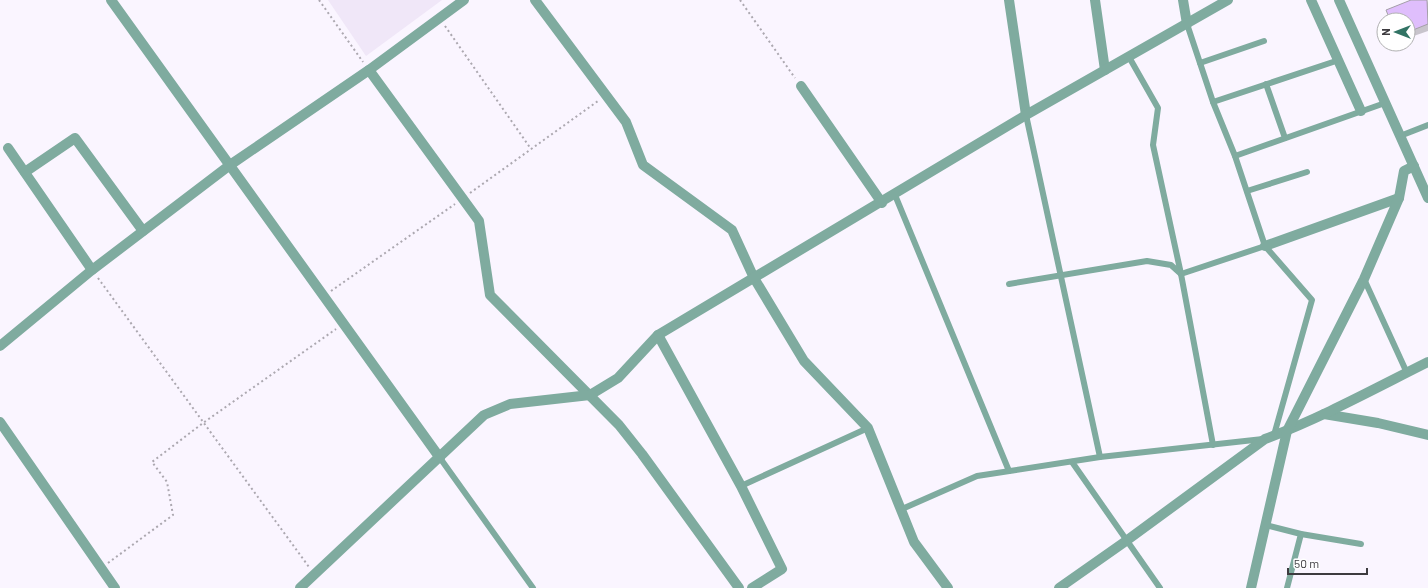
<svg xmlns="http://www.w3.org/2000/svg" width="1428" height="588" viewBox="0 0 1428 588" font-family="Barlow,sans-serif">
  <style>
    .built { fill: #f0e7f8 }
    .shadow { fill: #0003 }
    .building { fill: #dfbefc; stroke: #a49fa8 }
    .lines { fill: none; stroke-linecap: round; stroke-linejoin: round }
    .path { stroke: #aca8b0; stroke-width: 2; stroke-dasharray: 2 3; stroke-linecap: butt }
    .service { stroke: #7fab9f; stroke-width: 6 }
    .minor { stroke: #7fab9f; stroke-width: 10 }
    .tertiary { stroke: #7fab9f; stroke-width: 10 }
  </style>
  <rect width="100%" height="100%" fill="#faf5ff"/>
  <!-- built -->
  <path class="built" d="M328,0H442L366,56Z"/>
  <!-- shadow -->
  <path class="shadow" d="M1414,0H1427L1428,3V31L1408,38V20H1391Z"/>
  <!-- building -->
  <path class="building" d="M1411,0H1427L1428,24L1408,32V20H1390L1386,10Z"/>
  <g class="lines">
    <!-- path -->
    <g class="path">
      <path d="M319,0L363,62"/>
      <path d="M740,0L795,78"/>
      <path d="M445,26L531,149"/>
      <path d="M470,193L598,101"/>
      <path d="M98,278L309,567"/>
      <path d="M331,291L455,204"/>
      <path d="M108,563L173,515L167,482L152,462L203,423L336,329"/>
    </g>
    <!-- service -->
    <g class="service">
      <path d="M1187,24L1213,102L1235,156L1265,246L1312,300L1274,435"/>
      <path d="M1129,57L1158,108L1153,145L1181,274"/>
      <path d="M1200,63L1264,41"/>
      <path d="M1266,84L1285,138"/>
      <path d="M1213,102L1339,60"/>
      <path d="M1026,115L1100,457"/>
      <path d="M1400,136L1428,125"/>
      <path d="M1235,156L1385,103"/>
      <path d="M1247,191L1307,172"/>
      <path d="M895,195L1009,471"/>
      <path d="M1364,279L1407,373"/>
      <path d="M1009,284L1147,261L1171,265L1181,274"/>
      <path d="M1213,445L1181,274L1265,246"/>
      <path d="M440,458L533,588"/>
      <path d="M1072,462L1160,588"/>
      <path d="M741,486L868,428"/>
      <path d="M902,509L977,476L1100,457L1263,439"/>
      <path d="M1266,525L1301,534L1361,544"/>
      <path d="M1287,588L1301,534"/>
    </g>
    <!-- minor -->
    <g class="minor">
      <path d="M111,0L440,458"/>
      <path d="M535,0L626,122L643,165L732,230L754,278L804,361L868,428L914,542L948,588"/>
      <path d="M1009,0L1026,115"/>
      <path d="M1095,0L1105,70"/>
      <path d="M1183,0L1187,24"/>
      <path d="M1311,0L1361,111"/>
      <path d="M369,70L479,221L490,295L619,425L642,454L739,588"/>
      <path d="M801,86L882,203"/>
      <path d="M8,148L92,270"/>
      <path d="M25,172L75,138L143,231"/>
      <path d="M1265,246L1399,198"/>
      <path d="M658,335L741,486L782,569L752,588"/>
      <path d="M0,346L92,270L230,165L369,70L464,0"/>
      <path d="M1324,414L1378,423L1428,435"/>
      <path d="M0,422L115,588"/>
      <path d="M300,588L484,415L510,404L590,395L618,378L658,335L1026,115L1228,0"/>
      <path d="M1059,588L1126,541L1265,439C1321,418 1374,389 1428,362"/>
    </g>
    <!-- tertiary -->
    <g class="tertiary">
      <path d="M1339,0L1428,198"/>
      <path d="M1251,588L1287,431L1364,279L1399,198L1404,171L1414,166"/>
    </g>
  </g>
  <!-- north arrow -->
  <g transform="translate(1396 32) rotate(270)"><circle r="19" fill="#ffffff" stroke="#b1b1b2"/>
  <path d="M0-3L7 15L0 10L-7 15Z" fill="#317364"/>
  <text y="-6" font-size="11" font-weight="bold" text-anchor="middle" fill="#3d3b3f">N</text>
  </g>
  <!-- scale -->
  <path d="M1288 568v6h79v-6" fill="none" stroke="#3d3b3f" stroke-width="2"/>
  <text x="1294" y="568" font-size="12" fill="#3d3b3f" stroke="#ffffff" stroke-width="3" paint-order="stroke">50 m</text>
</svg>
